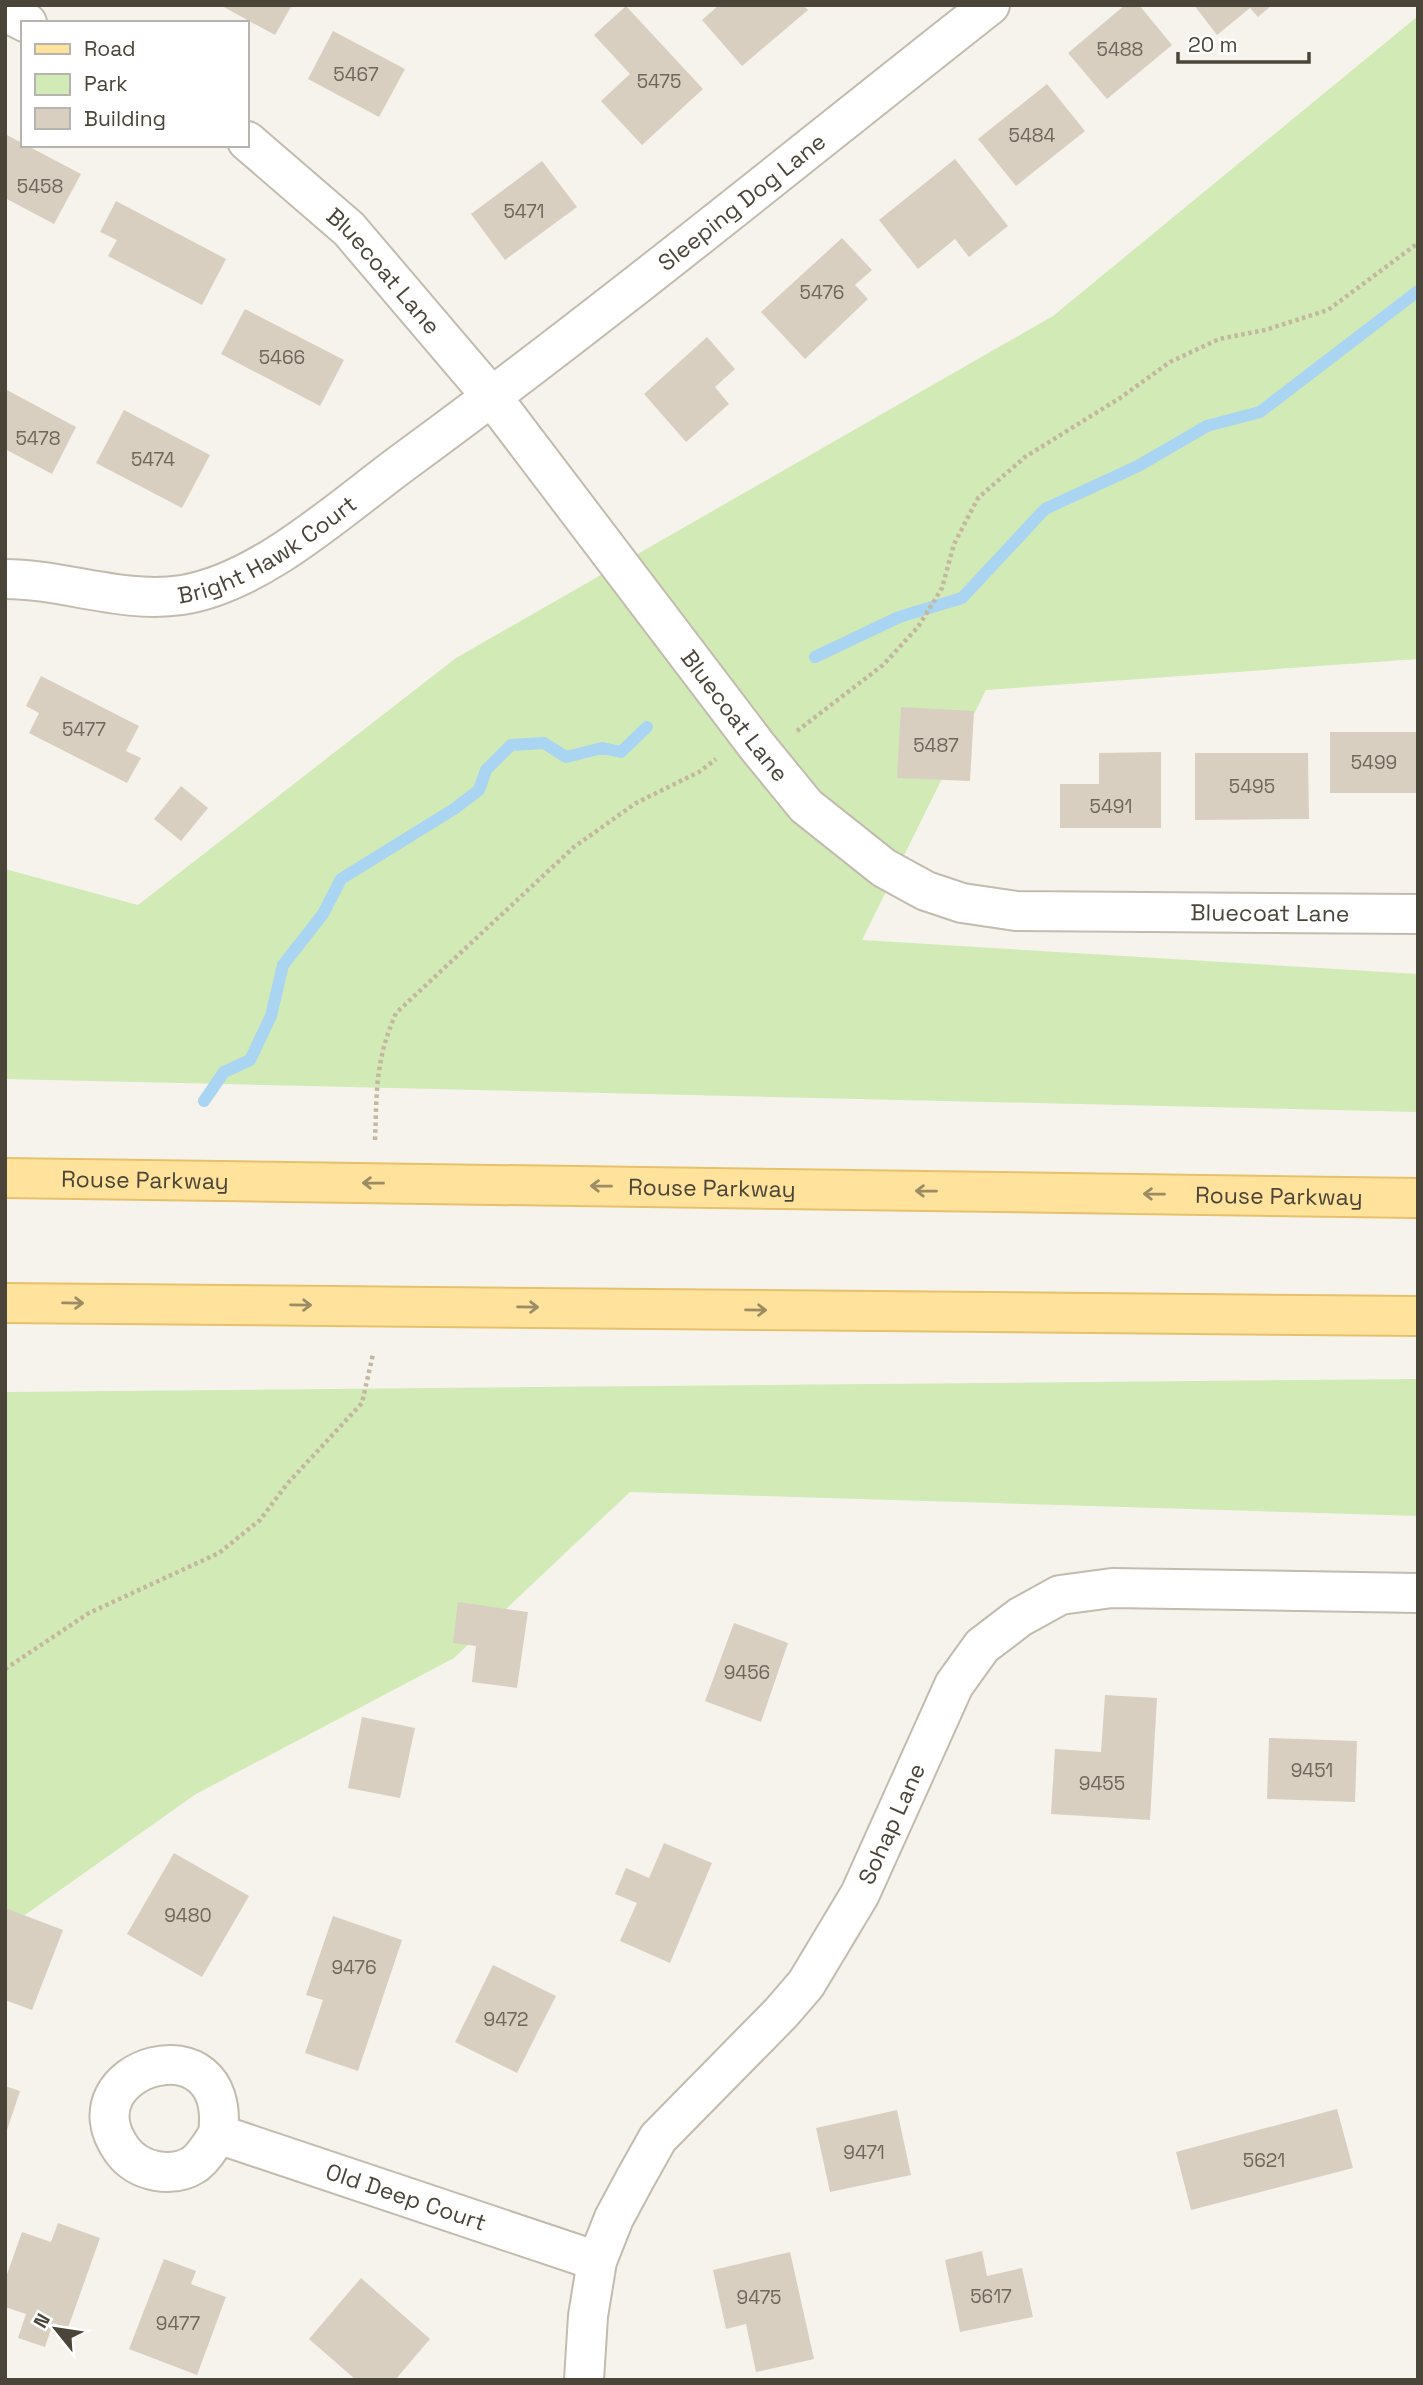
<svg xmlns="http://www.w3.org/2000/svg" width="1423" height="2385" viewBox="0 0 1423 2385" font-family="'Space Grotesk',sans-serif">
  <style>
    .green { fill: #d2eab5 }
    .lines { fill: none; stroke-linecap: round; stroke-linejoin: round }
    .stream { stroke: #a9d4f2; stroke-width: 12 }
    .building { fill: #d8cfc1 }
    .minor-casing { stroke: #c2bbae; stroke-width: 42 }
    .major-casing { stroke: #e6c16a; stroke-width: 42 }
    .path { stroke: #c4b79f; stroke-width: 4.5; stroke-dasharray: 3.5 3.5; stroke-linecap: butt }
    .minor { stroke: #fff; stroke-width: 38 }
    .major { stroke: #ffe39c; stroke-width: 38 }
    .oneway { stroke: #9c8c66 }
    .labels { text-anchor: middle; dominant-baseline: central; stroke-width: 5; stroke-linejoin: round; paint-order: stroke }
    .number-label { font-size: 19px; fill: #6e675b }
    .street-label { font-size: 23px; fill: #4b4439; stroke: #fff }
  </style>
  <rect width="100%" height="100%" fill="#f6f3ec"/>
  <!-- green -->
  <g class="green">
    <path d="M1418,16V659L986,690L862,940L1418,974V1112L5,1079V869L138,905L456,658L1053,316Z"/>
    <path d="M1418,1379V1516L630,1492L454,1658L196,1794L5,1929V1392Z"/>
  </g>
  <g class="lines">
    <!-- stream -->
    <g class="stream">
      <path d="M815,657L899,617L962,598L1045,509L1138,466L1207,426L1260,412L1418,291"/>
      <path d="M204,1101L224,1072L250,1060L271,1016L283,965L323,914L341,879L454,809L479,790L486,770L511,745L544,743L566,757L602,748L621,752L647,727"/>
    </g>
  </g>
  <!-- building -->
  <g class="building">
    <path d="M220,5H292L275,35Z"/>
    <path d="M719,5H803L808,10L742,66L702,20Z"/>
    <path d="M1125,5H1139L1172,45L1107,99L1068,53Z"/>
    <path d="M1194,5H1272L1258,17L1250,8L1217,35Z"/>
    <path d="M626,6L703,89L642,145L601,101L630,74L594,35Z"/>
    <path d="M333,31L405,69L379,117L308,79Z"/>
    <path d="M1047,84L1085,131L1016,186L978,139Z"/>
    <path d="M5,134L81,174L54,224L5,198Z"/>
    <path d="M955,159L1008,226L969,257L955,239L918,269L879,220Z"/>
    <path d="M542,161L577,207L505,260L471,214Z"/>
    <path d="M116,201L226,259L202,305L108,256L117,240L100,232Z"/>
    <path d="M842,238L872,270L855,285L868,299L805,359L761,312Z"/>
    <path d="M245,309L344,360L320,406L221,354Z"/>
    <path d="M707,337L735,369L715,387L729,404L686,442L644,394Z"/>
    <path d="M5,389L76,427L52,474L5,449Z"/>
    <path d="M124,410L210,455L182,508L96,463Z"/>
    <path d="M41,676L139,726L126,751L141,758L127,783L29,733L39,713L26,706Z"/>
    <path d="M901,707L974,711L970,781L897,778Z"/>
    <rect x="1330" y="732" width="88" height="61"/>
    <path d="M1161,752V828H1060V784H1099V753Z"/>
    <path d="M1195,753H1308L1309,819L1195,820Z"/>
    <path d="M181,786L208,808L181,841L154,819Z"/>
    <path d="M458,1602L528,1612L517,1688L472,1682L476,1646L453,1643Z"/>
    <path d="M734,1623L788,1643L761,1722L705,1701Z"/>
    <path d="M1105,1695L1157,1698L1150,1820L1051,1814L1055,1749L1101,1752Z"/>
    <path d="M362,1717L415,1728L400,1798L348,1788Z"/>
    <path d="M1269,1738L1357,1741L1355,1802L1267,1799Z"/>
    <path d="M664,1843L712,1863L670,1963L620,1941L637,1903L615,1894L626,1868L649,1878Z"/>
    <path d="M174,1853L249,1896L202,1977L127,1934Z"/>
    <path d="M5,1908L63,1930L32,2010L5,2000Z"/>
    <path d="M333,1916L402,1940L358,2071L305,2053L323,2000L306,1995Z"/>
    <path d="M493,1965L556,1996L517,2073L455,2042Z"/>
    <path d="M5,2086L20,2091L6,2133H5Z"/>
    <path d="M1337,2109L1353,2168L1191,2210L1176,2152Z"/>
    <path d="M897,2110L911,2175L830,2192L816,2128Z"/>
    <path d="M58,2223L100,2238L68,2328L53,2323L45,2347L18,2338L26,2314L5,2307V2280L22,2232L51,2242Z"/>
    <path d="M982,2251L987,2276L1022,2268L1033,2317L960,2332L945,2260Z"/>
    <path d="M790,2252L814,2359L756,2372L746,2324L726,2329L713,2270Z"/>
    <path d="M164,2259L196,2271L191,2284L226,2297L197,2375L129,2349Z"/>
    <path d="M361,2278L430,2339L395,2380H356L309,2339Z"/>
  </g>
  <g class="lines">
    <!-- minor casing -->
    <g class="minor-casing">
      <g id="minor">
        <path d="M5,12L27,23"/>
        <path id="s1" d="M247,141L349,229L492,397L757,746L806,806L884,868L926,891L962,903L1016,911L1418,914"/>
        <path id="s2" d="M5,579C64,579 122,604 182,595C263,582 344,505 409,458C607,313 797,157 990,5"/>
        <path id="s3" d="M218,2134C211,2145 205,2156 195,2164C172,2179 138,2172 122,2150C63,2068 233,2016 218,2134L597,2261"/>
        <path id="s4" d="M584,2380L588,2316L597,2261L614,2218L635,2179L658,2138L781,2013L806,1984L860,1894L954,1685L982,1646L1020,1617L1060,1595L1112,1588L1418,1593"/>
      </g>
    </g>
    <!-- major casing -->
    <g class="major-casing">
      <g id="major">
        <path id="s5" d="M5,1178L1418,1198"/>
        <path d="M5,1303L1418,1316"/>
      </g>
    </g>
    <!-- path -->
    <g class="path">
      <path d="M797,731L883,665L918,627L942,588L954,544L978,498L1025,457L1120,398L1170,362L1219,339L1265,330L1328,310L1418,243"/>
      <path d="M375,1140C377,1088 375,1062 396,1013L574,847L636,803L699,772L716,759"/>
      <path d="M5,1669L89,1613L219,1553L260,1520L287,1484L362,1403L373,1354"/>
    </g>
    <!-- minor -->
    <use href="#minor" class="minor"/>
    <!-- major -->
    <use href="#major" class="major"/>
  </g>
  <!-- one-way arrows -->
  <defs><path id="oneway-shaft" d="M-6 0H5M1.5-3L5.5 0L1.5 3" fill="none" stroke-width="1.6" stroke-linecap="round" stroke-linejoin="round" transform="scale(1.75)"/></defs>
  <g class="oneway">
    <use href="#oneway-shaft" transform="translate(373 1183) rotate(-179)"/>
    <use href="#oneway-shaft" transform="translate(601 1186) rotate(-179)"/>
    <use href="#oneway-shaft" transform="translate(926 1191) rotate(-179)"/>
    <use href="#oneway-shaft" transform="translate(1154 1194) rotate(-179)"/>
    <use href="#oneway-shaft" transform="translate(73 1303) rotate(1)"/>
    <use href="#oneway-shaft" transform="translate(301 1305) rotate(1)"/>
    <use href="#oneway-shaft" transform="translate(528 1307) rotate(1)"/>
    <use href="#oneway-shaft" transform="translate(756 1310) rotate(1)"/>
  </g>
  <g class="labels">
    <!-- number labels -->
    <g class="number-label">
      <text x="1120" y="49">5488</text>
      <text x="356" y="74">5467</text>
      <text x="659" y="81">5475</text>
      <text x="1032" y="135">5484</text>
      <text x="40" y="186">5458</text>
      <text x="524" y="211">5471</text>
      <text x="822" y="292">5476</text>
      <text x="282" y="357">5466</text>
      <text x="38" y="438">5478</text>
      <text x="153" y="459">5474</text>
      <text x="84" y="729">5477</text>
      <text x="936" y="745">5487</text>
      <text x="1374" y="762">5499</text>
      <text x="1252" y="786">5495</text>
      <text x="1111" y="806">5491</text>
      <text x="747" y="1672">9456</text>
      <text x="1312" y="1770">9451</text>
      <text x="1102" y="1783">9455</text>
      <text x="188" y="1915">9480</text>
      <text x="354" y="1967">9476</text>
      <text x="506" y="2019">9472</text>
      <text x="864" y="2152">9471</text>
      <text x="1264" y="2160">5621</text>
      <text x="991" y="2296">5617</text>
      <text x="759" y="2297">9475</text>
      <text x="178" y="2323">9477</text>
    </g>
    <!-- street labels -->
    <g class="street-label">
      <text stroke="none"><textPath href="#s2" startOffset="866">Sleeping Dog Lane</textPath></text>
      <text stroke="none"><textPath href="#s1" startOffset="189">Bluecoat Lane</textPath></text>
      <text stroke="none"><textPath href="#s2" startOffset="275">Bright Hawk Court</textPath></text>
      <text stroke="none"><textPath href="#s1" startOffset="756">Bluecoat Lane</textPath></text>
      <text stroke="none"><textPath href="#s1" startOffset="1365">Bluecoat Lane</textPath></text>
      <text stroke="none"><textPath href="#s5" startOffset="140">Rouse Parkway</textPath></text>
      <text stroke="none"><textPath href="#s5" startOffset="707">Rouse Parkway</textPath></text>
      <text stroke="none"><textPath href="#s5" startOffset="1274">Rouse Parkway</textPath></text>
      <text stroke="none"><textPath href="#s4" startOffset="653">Sohap Lane</textPath></text>
      <text stroke="none"><textPath href="#s3" startOffset="539">Old Deep Court</textPath></text>
    </g>
  </g>
  <!-- border -->
  <rect width="1423" height="2385" fill="none" stroke="#4b4439" stroke-width="14"/>
  <!-- legend -->
  <rect x="21" y="21" width="228" height="126" fill="#ffffff" stroke="#b7b4b0" stroke-width="2"/>
  <rect x="35" y="44" width="35" height="10" fill="#ffe39c" stroke="#b7b4b0" stroke-width="2"/>
  <text x="84" y="56" font-size="21" fill="#4b4439">Road</text>
  <rect x="35" y="74" width="35" height="21" fill="#d2eab5" stroke="#b7b4b0" stroke-width="2"/>
  <text x="84" y="91" font-size="21" fill="#4b4439">Park</text>
  <rect x="35" y="108" width="35" height="21" fill="#d8cfc1" stroke="#b7b4b0" stroke-width="2"/>
  <text x="84" y="126" font-size="21" fill="#4b4439">Building</text>
  <!-- north arrow -->
  <g transform="translate(56 2329) rotate(300)" stroke="#ffffff" stroke-width="5" paint-order="stroke">
  <path d="M0-5L12 26L0 18L-12 26Z" fill="#4b4439"/>
  <text y="-10" font-size="19" font-weight="bold" text-anchor="middle" fill="#4b4439">N</text>
  </g>
  <!-- scale -->
  <path d="M1178 52v10h131v-10" fill="none" stroke="#4b4439" stroke-width="3.5"/>
  <text x="1188" y="52" font-size="21" fill="#4b4439" stroke="#ffffff" stroke-width="5" paint-order="stroke">20 m</text>
</svg>
